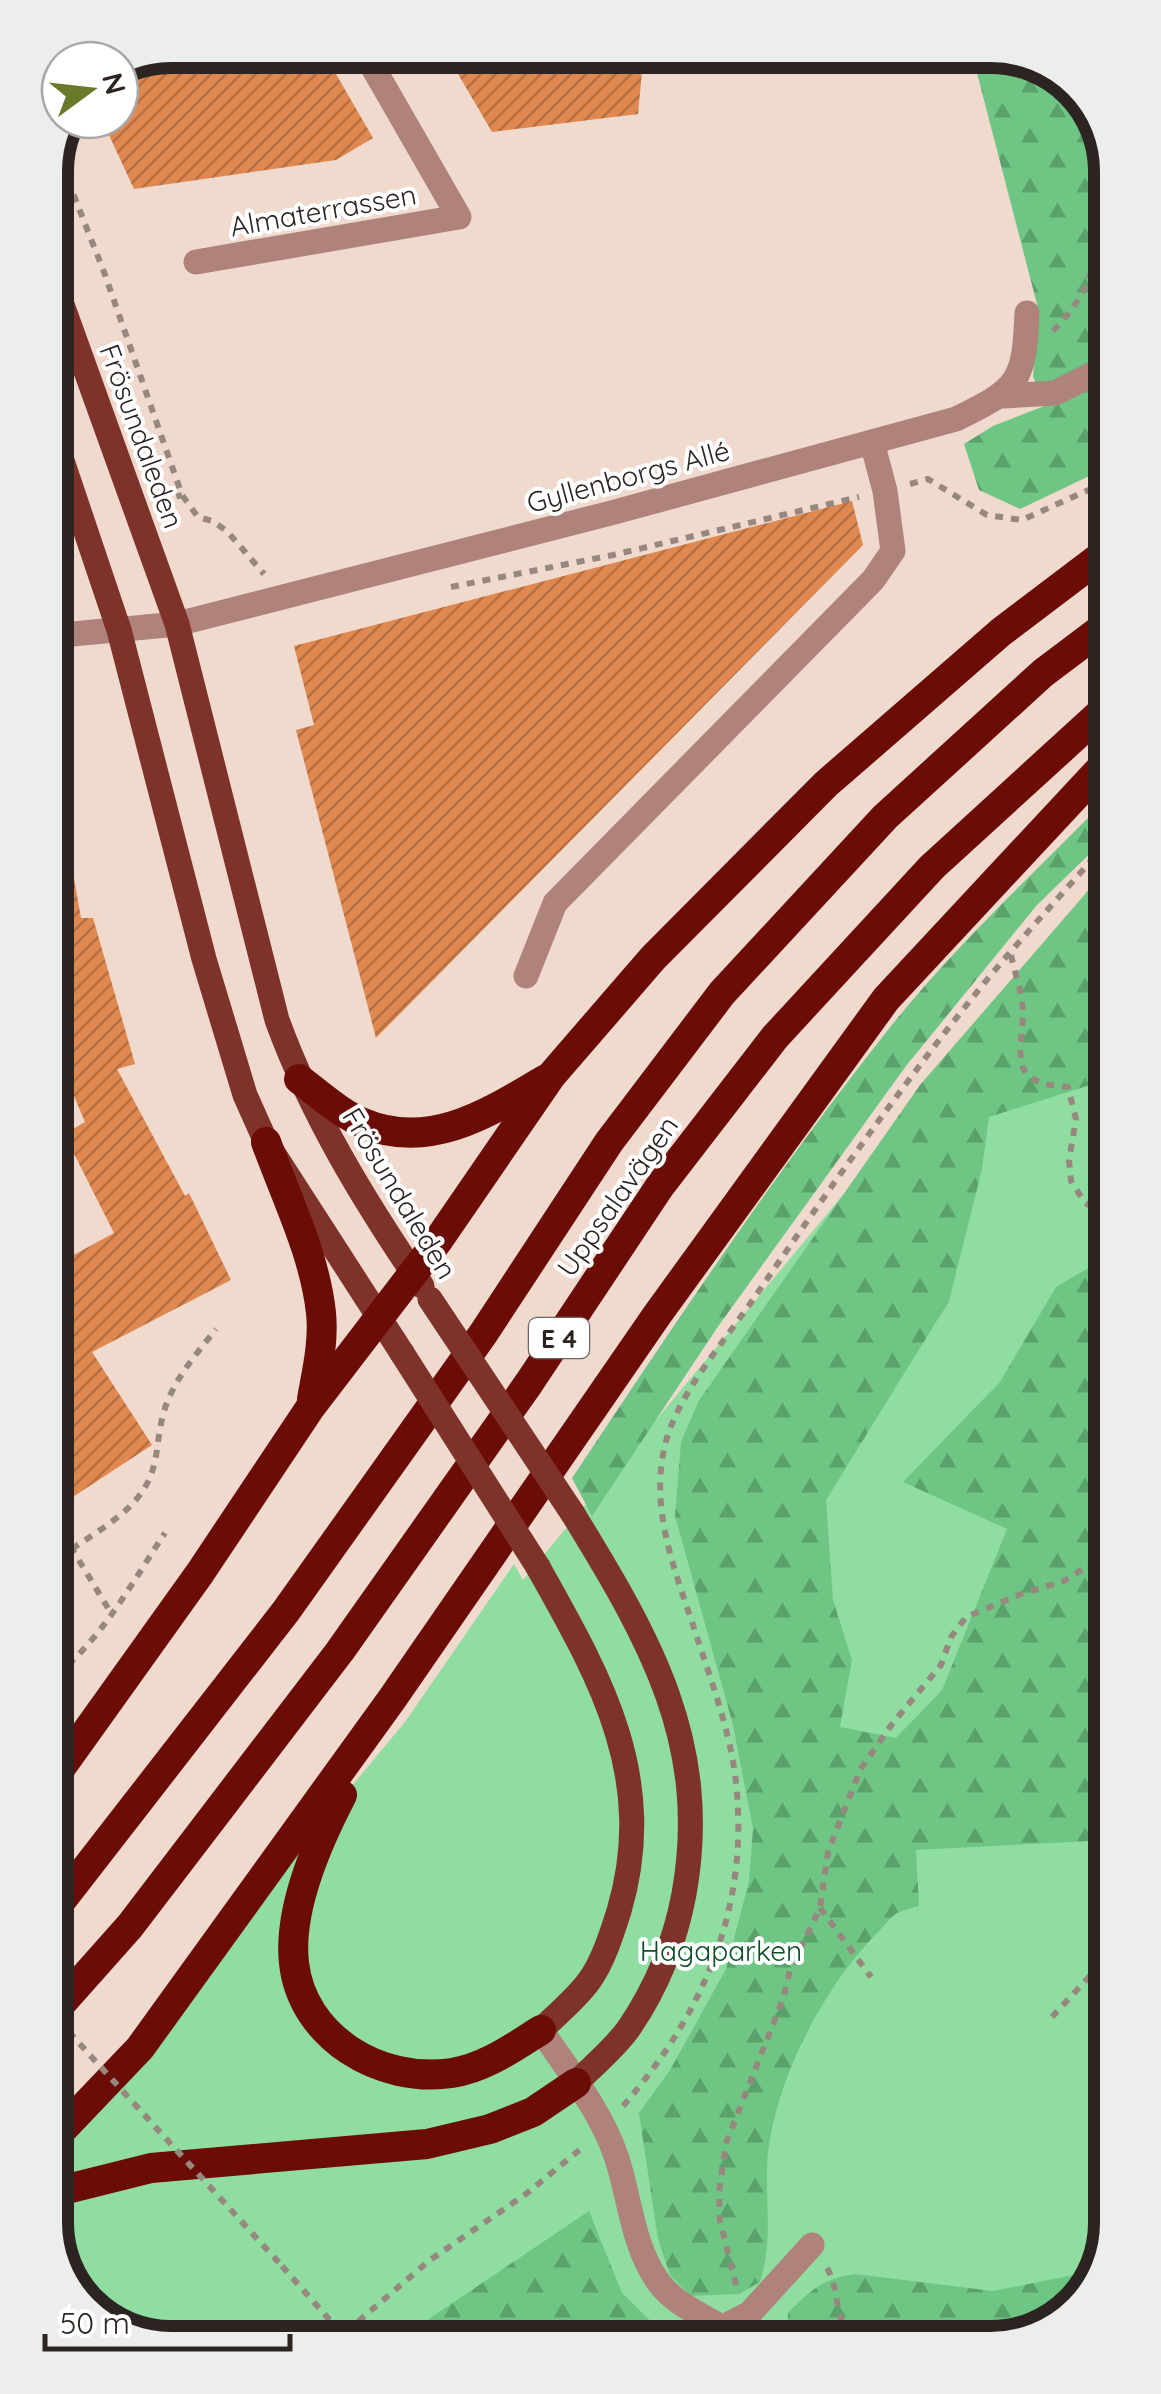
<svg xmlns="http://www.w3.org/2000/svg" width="1161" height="2394" viewBox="0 0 1161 2394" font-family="Quicksand,sans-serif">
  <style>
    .green { fill: #8fdda0 }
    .forest { fill: url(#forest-firs) }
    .building { fill: url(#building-hatch) }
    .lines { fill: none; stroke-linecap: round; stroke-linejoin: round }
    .path { stroke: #97887f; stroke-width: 6; stroke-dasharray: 8 8; stroke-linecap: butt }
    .minor { stroke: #af827b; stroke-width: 25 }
    .major { stroke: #7f3229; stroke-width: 25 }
    .highway { stroke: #6b0c07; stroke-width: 30 }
    .path-bridge { stroke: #97887f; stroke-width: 6; stroke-dasharray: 8 8; stroke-linecap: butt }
    .major-bridge { stroke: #7f3229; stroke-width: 25 }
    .labels { text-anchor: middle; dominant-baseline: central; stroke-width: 8; stroke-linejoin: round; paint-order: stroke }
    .shield { fill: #fff; stroke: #6b6663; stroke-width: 2.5 }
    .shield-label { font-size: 25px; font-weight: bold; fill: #2c2420 }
    .street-label { font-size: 28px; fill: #2c2420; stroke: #fff }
    .park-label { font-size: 28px; fill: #0d4f25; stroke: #fff }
    .rim { fill: none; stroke: #2c2420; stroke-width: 12 }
  </style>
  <defs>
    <pattern id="forest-firs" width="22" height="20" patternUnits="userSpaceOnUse" patternTransform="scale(2.5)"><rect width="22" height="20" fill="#6fc684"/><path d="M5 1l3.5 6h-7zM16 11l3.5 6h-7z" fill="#5ba16c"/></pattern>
    <pattern id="building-hatch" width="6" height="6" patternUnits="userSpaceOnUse" patternTransform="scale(2.5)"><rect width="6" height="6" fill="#df8850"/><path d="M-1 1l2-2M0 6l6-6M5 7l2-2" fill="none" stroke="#b56f42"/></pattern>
  </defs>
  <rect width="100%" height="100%" fill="#efdacd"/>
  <!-- green -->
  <path class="green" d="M1105,930L1111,2224L1090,2291L1036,2335L162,2344L97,2320L59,2269L58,2139L405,1722L514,1564L523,1580L847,1190Z"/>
  <!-- forest -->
  <g class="forest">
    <path d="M971,50H999L1064,74L1102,125L1104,469L1020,509L979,490L964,444L993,426L1047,405L1033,377L1038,308Z"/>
    <path d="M1105,801V839L1037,905L906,1066L717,1328L592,1516L572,1478C674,1325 776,1171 891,1026C955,946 1033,874 1105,801Z"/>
    <path d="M1105,871L1106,1080L989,1117L982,1169L949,1301L826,1500L833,1600L852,1660L840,1727L896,1738L942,1690L1007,1529L903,1482L1000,1382L1056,1287L1107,1257L1109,1840L916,1850L919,1906C912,1908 903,1910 897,1913C889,1918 882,1929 875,1935C825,1987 783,2067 770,2138C761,2188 776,2233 760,2282L739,2294L691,2296L670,2275L658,2239L639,2113L670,2070L726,1969L749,1881L753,1829L733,1725L675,1516L681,1442L698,1402L920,1085Z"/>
    <path d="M589,2211L622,2293L669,2339L423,2341L414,2329Z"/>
    <path d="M1100,2261L1090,2291L1036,2335L787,2338L788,2313C809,2291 824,2278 855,2274L993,2291L1073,2275Z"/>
  </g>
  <!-- building -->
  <g class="building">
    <path d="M170,50H309L319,68L329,62L373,138L336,160L134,189L102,120H120V71Z"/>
    <path d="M444,50H518L522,57L564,50H644L638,114L492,132Z"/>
    <path d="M852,501L863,545L376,1038L296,730L314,725L294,646Z"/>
    <path d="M67,838L81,918H93L135,1064L117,1069L185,1196L189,1193L231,1280L92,1352L152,1445L56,1508L55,1265L114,1233L64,1134L85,1122L68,1082L54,1085L53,839Z"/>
  </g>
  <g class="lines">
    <!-- path -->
    <g class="path">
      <path d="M56,150L104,272L182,495L198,517L212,521L227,531L264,574"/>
      <path d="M1053,331C1070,313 1084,295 1091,271C1103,232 1089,130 1076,91"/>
      <path d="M910,484L928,479L987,515L1022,520L1104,483"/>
      <path d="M161,501L182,495"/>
      <path d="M451,587L613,555L859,497"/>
      <path d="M1011,955C1014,970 1020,986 1022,1001C1027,1048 999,1083 1068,1087L1076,1119L1069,1160L1071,1181L1085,1203L1107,1214"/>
      <path d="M1108,1412V1419"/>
      <path d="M72,1549C95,1533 122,1518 139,1496C160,1469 155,1445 163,1415C172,1381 195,1356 216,1329"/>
      <path d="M56,1559L72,1549L111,1613"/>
      <path d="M56,1675C102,1639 133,1581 165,1533"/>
      <path d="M820,1908L871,1977"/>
      <path d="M1052,2017L1110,1954"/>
      <path d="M623,2106C708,2008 753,1898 734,1767C726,1718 707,1669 692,1622C673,1566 650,1506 665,1445C677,1395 725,1341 754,1298C827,1192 901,1086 981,987C1021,938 1064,892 1105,845"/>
      <path d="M282,2266L349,2342"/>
      <path d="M827,2268C839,2288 834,2312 849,2337"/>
      <path d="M736,2285L720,2221L719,2192L726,2143L783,1999L790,1970L820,1908L828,1852L860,1770L892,1724L941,1665L951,1637L966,1617L1021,1594L1064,1581L1089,1565L1108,1560"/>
      <path d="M334,2342L430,2260L526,2194L583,2147"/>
    </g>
    <!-- minor -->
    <g class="minor">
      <path d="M196,262L459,217L363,50"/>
      <path d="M1003,396L1055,393L1103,369"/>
      <path d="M52,636L177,624L611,513L956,419C1019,388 1024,383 1027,313"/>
      <path d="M526,976L555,903L873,580L893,551L885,491L872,442"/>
      <path d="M541,2030C567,2069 601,2111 616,2156C630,2197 632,2244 657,2280C676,2308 712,2318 738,2338"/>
      <path d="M723,2327L750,2313L812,2245"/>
    </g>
    <!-- major -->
    <g class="major">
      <path d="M51,274L177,624L277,1020C312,1116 365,1202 422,1286"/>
      <path d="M51,428L119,630L204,959L245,1095L266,1142L402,1353"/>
      <path d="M573,1514C649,1638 711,1743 684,1894C675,1942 657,1987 629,2028C615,2048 594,2065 576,2083"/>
      <path d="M538,1567C601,1679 658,1778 619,1911C612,1933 603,1962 589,1981C576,1999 557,2014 541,2030"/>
    </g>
    <!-- highway -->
    <g class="highway">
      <path d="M299,1079C319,1094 341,1114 363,1123C429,1151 489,1113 544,1080"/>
      <path d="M266,1142C286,1197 315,1255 321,1313C324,1342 317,1371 312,1399"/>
      <path d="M57,1773L200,1573L310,1408L437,1242L551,1076L653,958L826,784L1001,632L1104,554"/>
      <path d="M342,1795C318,1841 288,1910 294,1963C302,2037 380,2084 452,2073C485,2068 514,2047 541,2030"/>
      <path d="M57,1906L286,1611L483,1334L609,1142L722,993L885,817L1043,673L1104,627"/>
      <path d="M58,2007L130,1926L340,1651L529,1383L660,1186L775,1037L932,867L1105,709"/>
      <path d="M58,2134L140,2048L392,1699L657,1315L886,999L1105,764"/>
      <path d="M59,2191L151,2168L427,2144L490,2129L533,2112L576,2083"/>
    </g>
    <!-- path-bridge -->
    <path class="path-bridge" d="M58,2020L282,2266"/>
    <!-- major-bridge -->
    <g class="major-bridge">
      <path d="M430,1299L573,1514"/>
      <path d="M402,1353L538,1567"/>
    </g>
  </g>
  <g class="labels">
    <!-- shield labels -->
    <rect class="shield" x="529" y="1318" width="60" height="40" rx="8"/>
    <g class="shield-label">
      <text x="559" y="1338">E 4</text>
    </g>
    <!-- street labels -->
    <g class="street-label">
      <text transform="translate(323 210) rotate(-10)">Almaterrassen</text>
      <text transform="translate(142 436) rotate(70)">Frösundaleden</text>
      <text transform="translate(628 476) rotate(-15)">Gyllenborgs Allé</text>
      <text transform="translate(400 1193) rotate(59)">Frösundaleden</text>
      <text transform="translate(617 1196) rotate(-55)">Uppsalavägen</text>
    </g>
    <!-- park labels -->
    <g class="park-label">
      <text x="721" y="1950">Hagaparken</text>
    </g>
  </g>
  <!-- crop -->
  <path d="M0 0H1161V2394H0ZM171 68H991A103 103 0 0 1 1094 171V2223A103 103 0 0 1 991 2326H171A103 103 0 0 1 68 2223V171A103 103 0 0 1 171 68Z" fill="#eeeded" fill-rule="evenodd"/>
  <path class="rim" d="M171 68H991A103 103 0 0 1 1094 171V2223A103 103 0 0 1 991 2326H171A103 103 0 0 1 68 2223V171A103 103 0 0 1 171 68Z"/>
  <!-- north arrow -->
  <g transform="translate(90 90) rotate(75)"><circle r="48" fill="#ffffff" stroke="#aba7a6" stroke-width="2.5"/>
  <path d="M0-8L18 38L0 25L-18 38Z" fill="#697b2b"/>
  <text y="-15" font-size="28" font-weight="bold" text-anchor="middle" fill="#2c2420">N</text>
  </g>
  <!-- scale -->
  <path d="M45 2334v15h245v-15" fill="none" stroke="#2c2420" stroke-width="5"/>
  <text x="60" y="2334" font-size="30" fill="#2c2420" stroke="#ffffff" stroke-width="8" paint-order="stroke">50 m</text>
</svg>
